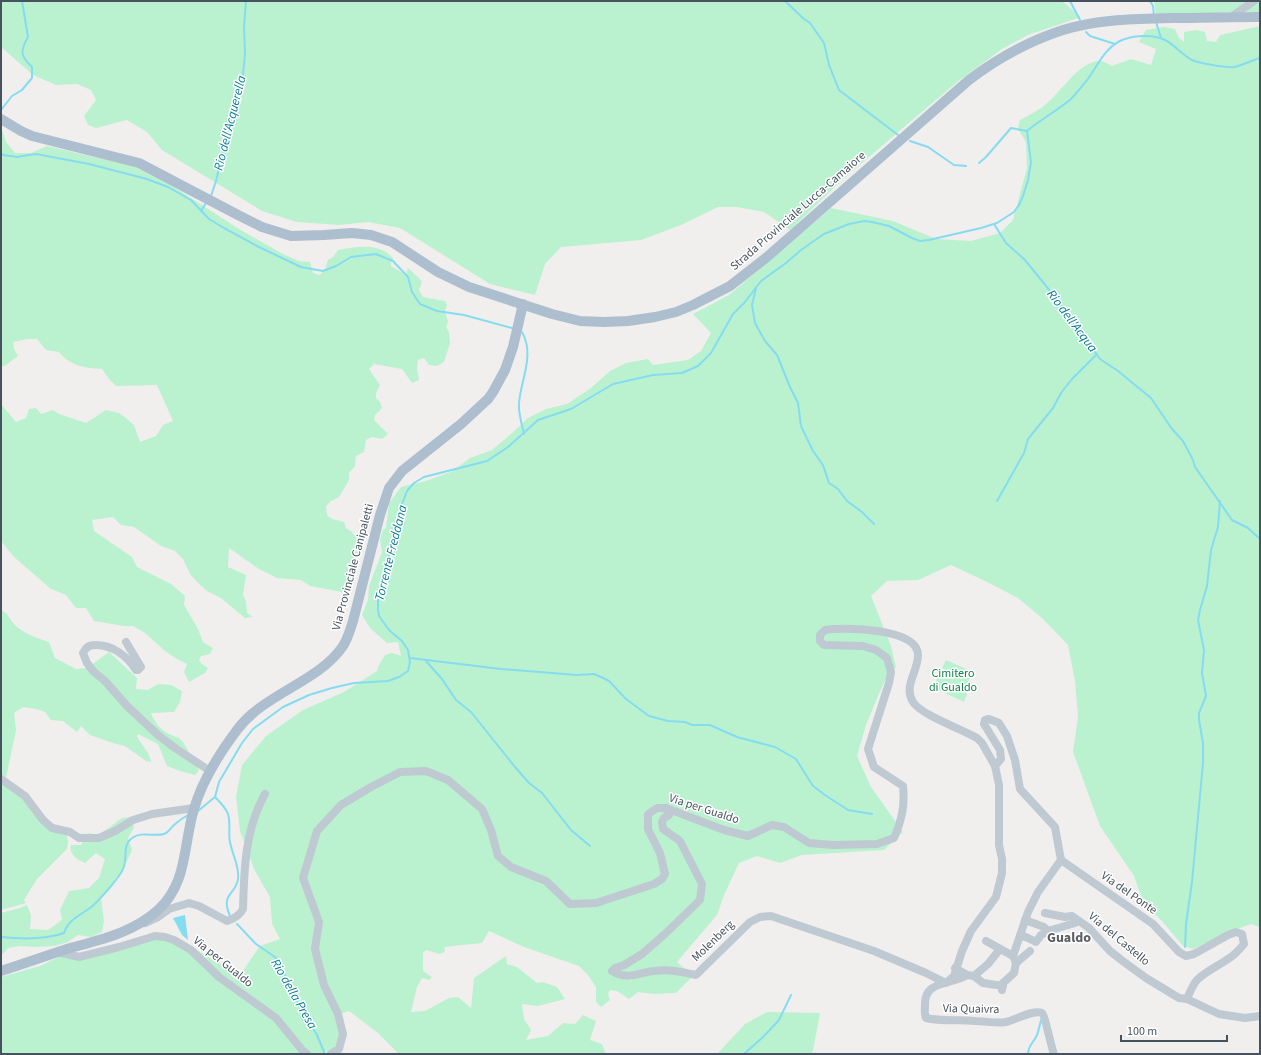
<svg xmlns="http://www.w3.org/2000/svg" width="1261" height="1055" viewBox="0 0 1261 1055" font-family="'Source Sans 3',sans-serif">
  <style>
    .green { fill: #baf2cf }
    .water { fill: #85dcf1 }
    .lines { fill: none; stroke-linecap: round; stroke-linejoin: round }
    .stream { stroke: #85dcf1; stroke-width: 2 }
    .minor { stroke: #bec9d2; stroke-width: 8 }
    .major { stroke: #adbecf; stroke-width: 10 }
    .labels { text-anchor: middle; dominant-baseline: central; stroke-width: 3; stroke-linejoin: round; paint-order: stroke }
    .street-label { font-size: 12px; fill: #46525d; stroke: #fff }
    .park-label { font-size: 12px; fill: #118349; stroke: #fff }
    .water-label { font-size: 13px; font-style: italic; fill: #067c9a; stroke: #fff }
    .quarter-label { font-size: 14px; font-weight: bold; fill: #5b5f64; stroke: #fff }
  </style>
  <rect width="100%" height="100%" fill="#f1eeee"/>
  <!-- green -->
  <g class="green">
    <path d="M1,1H1062L1081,17L1028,35L1002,49L957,82L842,180L790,230L764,212L737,207H718L681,225L641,240L561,247L545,264L535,295L490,284L400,228L368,222L339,225L297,222L262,211L162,150L147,132L127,120L96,128L88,125L84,116L96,100L91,90L77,84L56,85L33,75L1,47Z"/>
    <path d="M1154,1H1260V12L1156,14Z"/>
    <path d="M1260,26V927L1251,924L1229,932L1193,949L1183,946L1162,921L1144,904L1134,876L1100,826L1073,752L1078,717L1075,681L1068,645L1043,619L1018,598L987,582L951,565L918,580L887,581L871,596L891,646L896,667L884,682L866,725L857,756L871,787L903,832L884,850L802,855L780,863L757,856L739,863L724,895L717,915L677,962L684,968C662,966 641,975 619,972L618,970L701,901L703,884L681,840L665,828L667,806L656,804L644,812L645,830L657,854L662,873L660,877L652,881L596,900H571L512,864L501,854L484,807L426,768L369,784L314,830L299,878L315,922L312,949L335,1015L340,1034L336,1047L323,1054H312L306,1049L278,1015L221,974L193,948L240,975L260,946L280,939L272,924L270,897L255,871L240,831L236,797L242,765L266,736L303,710L344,692L377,671C378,664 382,661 385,655L392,653L401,656L398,642L387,643L370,628L362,615L368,600L369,586L382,552L380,539L383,530L386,528L389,503L401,487L426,481L453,471L470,458L492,450L511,434L528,418L546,409L567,404L591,388L610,371L626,363L648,359L653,365L688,360L701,351L711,333L693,314L729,295L831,208L893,221L936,239L971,241L1000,233L1013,220L1027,168L1026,142L1018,129L1020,120C1029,115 1038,111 1046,104C1061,92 1078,63 1098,61C1102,60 1108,64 1112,66L1131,59L1151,65L1156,49L1139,42L1146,30L1164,27L1175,29L1179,38L1184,42V32L1196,30L1205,32L1207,41L1216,42L1220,35Z"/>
    <path d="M1,127L6,142L15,153H31L47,146L133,166L174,187L239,229L283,254L299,261L310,262L313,273L320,275L325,269L328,260L333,257L338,250C358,247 378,242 393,258L391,263V266L406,275L408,268L419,278L422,282L419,290L423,297L445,301L447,305L445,311L448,322L446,327L449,332L450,343L444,362L437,366L429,365L424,358L418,360L417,368L419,380L412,383L402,369L374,364L369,369L380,385L376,393V398L380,402L382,408L375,415L374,420L388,434L382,439L372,437L366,440L364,452L356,456L355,466L349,473V480L342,492L339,497L331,501L326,506L327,515L332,519L344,522L346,528L352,532L361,543C360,555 356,560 347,567C353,577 352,583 347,593L310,586L301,580L277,578L259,569L229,548L228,567L246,575L243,595L246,601L247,613L253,617L245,618L221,598L207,591L197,582L190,574L183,559L175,551L161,546L134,527L121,525L113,517L92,520L94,531L132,557L137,567L171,584L185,596L184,605L198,629L203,642L213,648L210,654L201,656L199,660L202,664L208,668L205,673L189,682L184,672L187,664L177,659L165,651L145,633L133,626H124L94,621L86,608H76L66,595L51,589L14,557L1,541V404L16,422L26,418L29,409L36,408L41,414L53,410L59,414L86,423L106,410L119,413L127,419L134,425L140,442L156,436L163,425L173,421L157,385L116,386L109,379L102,369C85,368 70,366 59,352L46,350L37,339H27L13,342L14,349L18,356L6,365L1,367Z"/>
    <path d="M1,610C10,614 8,618 14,624C22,633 37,638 49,642L55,658L76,669L87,668L109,652L137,678L136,689L148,690L158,684L171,685L182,691L180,702L174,712L151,713C154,722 161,730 169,734C173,736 178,737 181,740C189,748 191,761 199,770L195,775L180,771L167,766L158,744L138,734L137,736C141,745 150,752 151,762L146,761L125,746L113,743L90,735L81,726L77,732L63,721L51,720L45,712L36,709L23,707L14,713L16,730L6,778L1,774Z"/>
    <path d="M946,660L973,672L963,692L967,694L964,702L933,687Z"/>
    <path d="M401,774H425L447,782L480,811L489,831L496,857L545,883L569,906L596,905L663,881L650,829V815L657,810H665L667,814L659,822L678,843L699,885L698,899L641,952L623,963L615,976L630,980L654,974H673L692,977L676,993L653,994L638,992L629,999L617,991L610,990L608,994L610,1000L601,1007L596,1002V987L588,975L579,966L524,947L489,931L482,943L444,947L445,952L439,954L426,950L423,953V971L432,977L429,980L422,978L417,987L411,1012L425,1011L449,998L458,997L471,1008L474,978L506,956L507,964L517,967L537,983L543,982L557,987L565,999L538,1006L522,1004L524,1019L531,1030L526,1040L548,1036L563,1023L575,1024L583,1015L596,1021L590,1040L602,1044L606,1054H399L378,1033L349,1011L340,1014L326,985L317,949L321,922L305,878L319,832L342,807Z"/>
    <path d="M1,782L21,795L32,810L66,832L68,841L67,849L37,879L24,900L26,903L1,910Z"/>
    <path d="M130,817L134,827L128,838L132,850L123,870L116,878L111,888L101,898L104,921L102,932L91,937L78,935L68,942L55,946L36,947L20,946L8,948L3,954H1V913L20,908L27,905L31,915L30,929L48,930L62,920L60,910L69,891L89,888L99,878L105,859L96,853L85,863C77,859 69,855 71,845H81L88,833L99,835L122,818Z"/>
    <path d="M156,938L165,939L189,952L275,1019L304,1054H1V977L40,966L63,955L79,959Z"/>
    <path d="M767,1012L820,1013L813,1051L810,1054H717L745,1024Z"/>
  </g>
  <!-- water -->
  <path class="water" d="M185,915L188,940L182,935L173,918Z"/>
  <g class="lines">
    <!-- stream -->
    <g class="stream">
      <path d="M785,1L804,19L810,23L824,43L829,65L839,90L898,135"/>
      <path d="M1070,1L1080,20"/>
      <path d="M1150,1L1153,6L1154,16"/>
      <path d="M1156,22L1161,38"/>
      <path d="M1086,32L1090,36L1115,44"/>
      <path d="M1,110L12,96L22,90L32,78V67C20,56 20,51 28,37L22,1"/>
      <path d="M1027,131C1041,119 1057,111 1071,99C1076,94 1083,85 1087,80C1097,67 1104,49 1120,41C1132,35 1153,34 1165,40C1175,45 1182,55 1192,60C1199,63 1226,68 1234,67C1240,66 1253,60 1260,58"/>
      <path d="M910,141L928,147L954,165L966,166"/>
      <path d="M1,153L3,155L17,157L36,154L89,164L147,179L168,187L191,200L209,219L224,228L259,247L301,267L323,271L336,266L351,257L376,254L393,261L408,277L412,292L420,304L437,311L464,315L512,328"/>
      <path d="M979,163L986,157L1011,128L1027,131"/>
      <path d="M211,196L216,181L231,117L239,94L243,74L245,54L244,26L246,1"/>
      <path d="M201,211L206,203"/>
      <path d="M994,224L1006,243L1025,260L1059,302L1069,320L1077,328L1100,359L1118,371L1151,398L1172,429L1183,441L1193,460L1195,467L1232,520L1248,528L1260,539"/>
      <path d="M756,288L752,305L755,323L765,341L777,355L790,387L798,403L801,426L813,451L823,465L829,483L838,489L847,501L862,512L874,524"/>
      <path d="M522,332C535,355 521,379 519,403C518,413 522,424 524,434"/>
      <path d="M997,501L1024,453L1028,439L1053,408L1061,393L1072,379L1097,354"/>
      <path d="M410,658L501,669L577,675L594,674L601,677L609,681L626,699L649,716L668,721L685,722L692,725H710L737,737L775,747L796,759L813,786L825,795L848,810L872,814"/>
      <path d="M426,661L442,679L456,700L471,712L515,767L529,783L542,793L571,830L590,846"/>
      <path d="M215,797C220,802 226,808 228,814C231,824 228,833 230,842C232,854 240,867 238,879C236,895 220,893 230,916"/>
      <path d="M198,811L215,797L219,782L242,743L253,729L283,707L309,695L332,688L354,683L388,681L399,677L408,671L410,662L408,650L402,641L389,630L379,616L378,610V599L402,504L407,491L414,483L424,477L487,461L508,447L538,420L571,409L613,384L653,375L682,373L698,366L711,353L733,314L745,302L761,281L786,263L801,250L824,234L849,224L864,221L872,222L889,226L912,238L920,241L929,240L981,228L997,223L1014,212L1019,205L1023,196L1028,180L1031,162L1027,131"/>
      <path d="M237,924L256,944L275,957L281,966L295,999L317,1035L324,1052V1054"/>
      <path d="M1,937C21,939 45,940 64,933C68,920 79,916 90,908C97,903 120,877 123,869C128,858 122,845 132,838C141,831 155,837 164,834C169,832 170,829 173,826C177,822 183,818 188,815"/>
      <path d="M1185,947L1186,924L1192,882L1203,763V743L1199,720V713L1206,696L1202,673L1204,650L1198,620L1200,610L1207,586L1211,550L1218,527L1220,501"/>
      <path d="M744,1054L763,1037L779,1020L791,995"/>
      <path d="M1028,1054C1028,1046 1033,1043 1036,1037C1039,1032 1039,1025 1042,1018"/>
    </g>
    <!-- minor -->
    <g class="minor">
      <path d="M1231,17L1254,1"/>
      <path d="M126,642L141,667L138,670H136C127,656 113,645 96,645C89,645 86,647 83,653L87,663L93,671L105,681L127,706L158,735L175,748L210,771"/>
      <path d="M995,766L1001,759L1000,750L984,724L985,720L989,719L999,723L1007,736L1015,760L1020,789L1055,827L1061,860L1153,924L1179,952L1186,956L1194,954L1228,935L1236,932L1242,934L1244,944C1239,950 1235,955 1228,959C1218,966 1206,971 1197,980C1192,986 1190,992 1187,999"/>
      <path d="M1,779L25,796L43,820L52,828L70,832L79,838H99L115,831L133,820L152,814L194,808"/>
      <path d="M1045,913L1065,917L1072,916L1089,928L1110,951L1124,962L1146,978L1179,998L1187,999L1219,1014L1245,1018L1260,1016"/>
      <path d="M1025,920L1044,927L1048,931"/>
      <path d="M145,923L158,917L169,909L189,903L199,906L227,921C233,919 240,915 243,909C244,870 245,829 265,794"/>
      <path d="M1020,936L1026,937L1036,942L1041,935L1048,931L1075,923L1078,921"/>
      <path d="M986,941L1013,956"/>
      <path d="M58,952L79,957L119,947L155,936L165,937L174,940L191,950L219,977L276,1018L303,1051L307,1054"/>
      <path d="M1016,963L1013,956L1028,912L1038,892L1061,860"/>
      <path d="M955,968L967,975L974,976L983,983L1003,986"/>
      <path d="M967,975C951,985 924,980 925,1005C925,1010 924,1014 926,1018C943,1022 958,1019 975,1021C986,1021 996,1024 1006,1022C1015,1020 1034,1009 1042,1013C1045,1015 1051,1047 1054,1054"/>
      <path d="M974,976L988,964L1000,949"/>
      <path d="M1002,990L1003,983L1014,973L1016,963L1030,951"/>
      <path d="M331,1054L339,1049L343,1034L338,1014L324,985L315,949L319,922L303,878L317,831L341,805L371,787L400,772L426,771L448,780L482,809L491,830L498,856L511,867L546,881L570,904L596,903L654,884L662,879L665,874L660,853L648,829V814L657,808H666L724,830L748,836L772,825L784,827L809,843L833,845L877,844L894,838C902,819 905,806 903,786L874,767L868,749L889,683L891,672L887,658L876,650L863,646L824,645L820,641V635L825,630C845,627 918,628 918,655C918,672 903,686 913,702C921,715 962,729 977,738L982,743L995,766L999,785V845L1002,859V873L996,897L971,931L962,951L954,976L946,983L926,973L874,951L771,916L760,917L750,922L696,975C682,972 669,969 655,971C638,972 629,981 612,971L615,968L624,965L642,954L666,933L700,900L702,884L680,841L663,829L662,822L664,818L669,815L666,808"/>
    </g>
    <!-- major -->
    <g class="major">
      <path d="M1,119L21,131L32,136L139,163L238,215L262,227L291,236L324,235L352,233L371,235L392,242L438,272L469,287L552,314L580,321L604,322L628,321L655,317L676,312L693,305L730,286L767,257L969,80C998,58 1029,41 1063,30C1098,19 1135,19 1172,18C1201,18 1231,17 1260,17"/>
      <path d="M1,971C23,964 45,956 67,949C99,940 133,933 158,910C188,883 183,845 194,809C202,781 219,754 237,730C263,694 319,682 343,646C348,638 350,630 353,621L380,515L389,488L402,471L461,424L488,399L493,392L505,370L513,347L523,304"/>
    </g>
  </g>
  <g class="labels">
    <!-- street labels -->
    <g class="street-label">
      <text transform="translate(798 211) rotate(-41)">Strada Provinciale Lucca-Camaiore</text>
      <text transform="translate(353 567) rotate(-75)">Via Provinciale Canipaletti</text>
      <text transform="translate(704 809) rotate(18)">Via per Gualdo</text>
      <text transform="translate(1129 893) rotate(35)">Via del Ponte</text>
      <text transform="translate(1119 939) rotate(40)">Via del Castello</text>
      <text transform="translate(713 941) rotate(-44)">Molenberg</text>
      <text transform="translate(223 962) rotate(39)">Via per Gualdo</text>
      <text transform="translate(971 1009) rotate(1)">Via Quaivra</text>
    </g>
    <!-- park labels -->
    <g class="park-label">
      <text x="953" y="673">Cimitero<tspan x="953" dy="14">di Gualdo</tspan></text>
    </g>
    <!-- water labels -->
    <g class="water-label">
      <text transform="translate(230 123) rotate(-76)">Rio dell'Acquerella</text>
      <text transform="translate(1072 321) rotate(53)">Rio dell'Acqua</text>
      <text transform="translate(391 553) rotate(-76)">Torrente Freddana</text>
      <text transform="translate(294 994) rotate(60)">Rio della Presa</text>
    </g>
    <!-- quarter labels -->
    <g class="quarter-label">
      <text x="1069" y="938">Gualdo</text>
    </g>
  </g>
  <!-- border -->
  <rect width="1261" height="1055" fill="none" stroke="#46525d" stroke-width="4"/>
  <!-- scale -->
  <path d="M1121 1035v6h106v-6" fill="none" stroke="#46525d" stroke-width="2"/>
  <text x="1127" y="1035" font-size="12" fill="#46525d" stroke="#ffffff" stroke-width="3" paint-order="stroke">100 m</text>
</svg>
